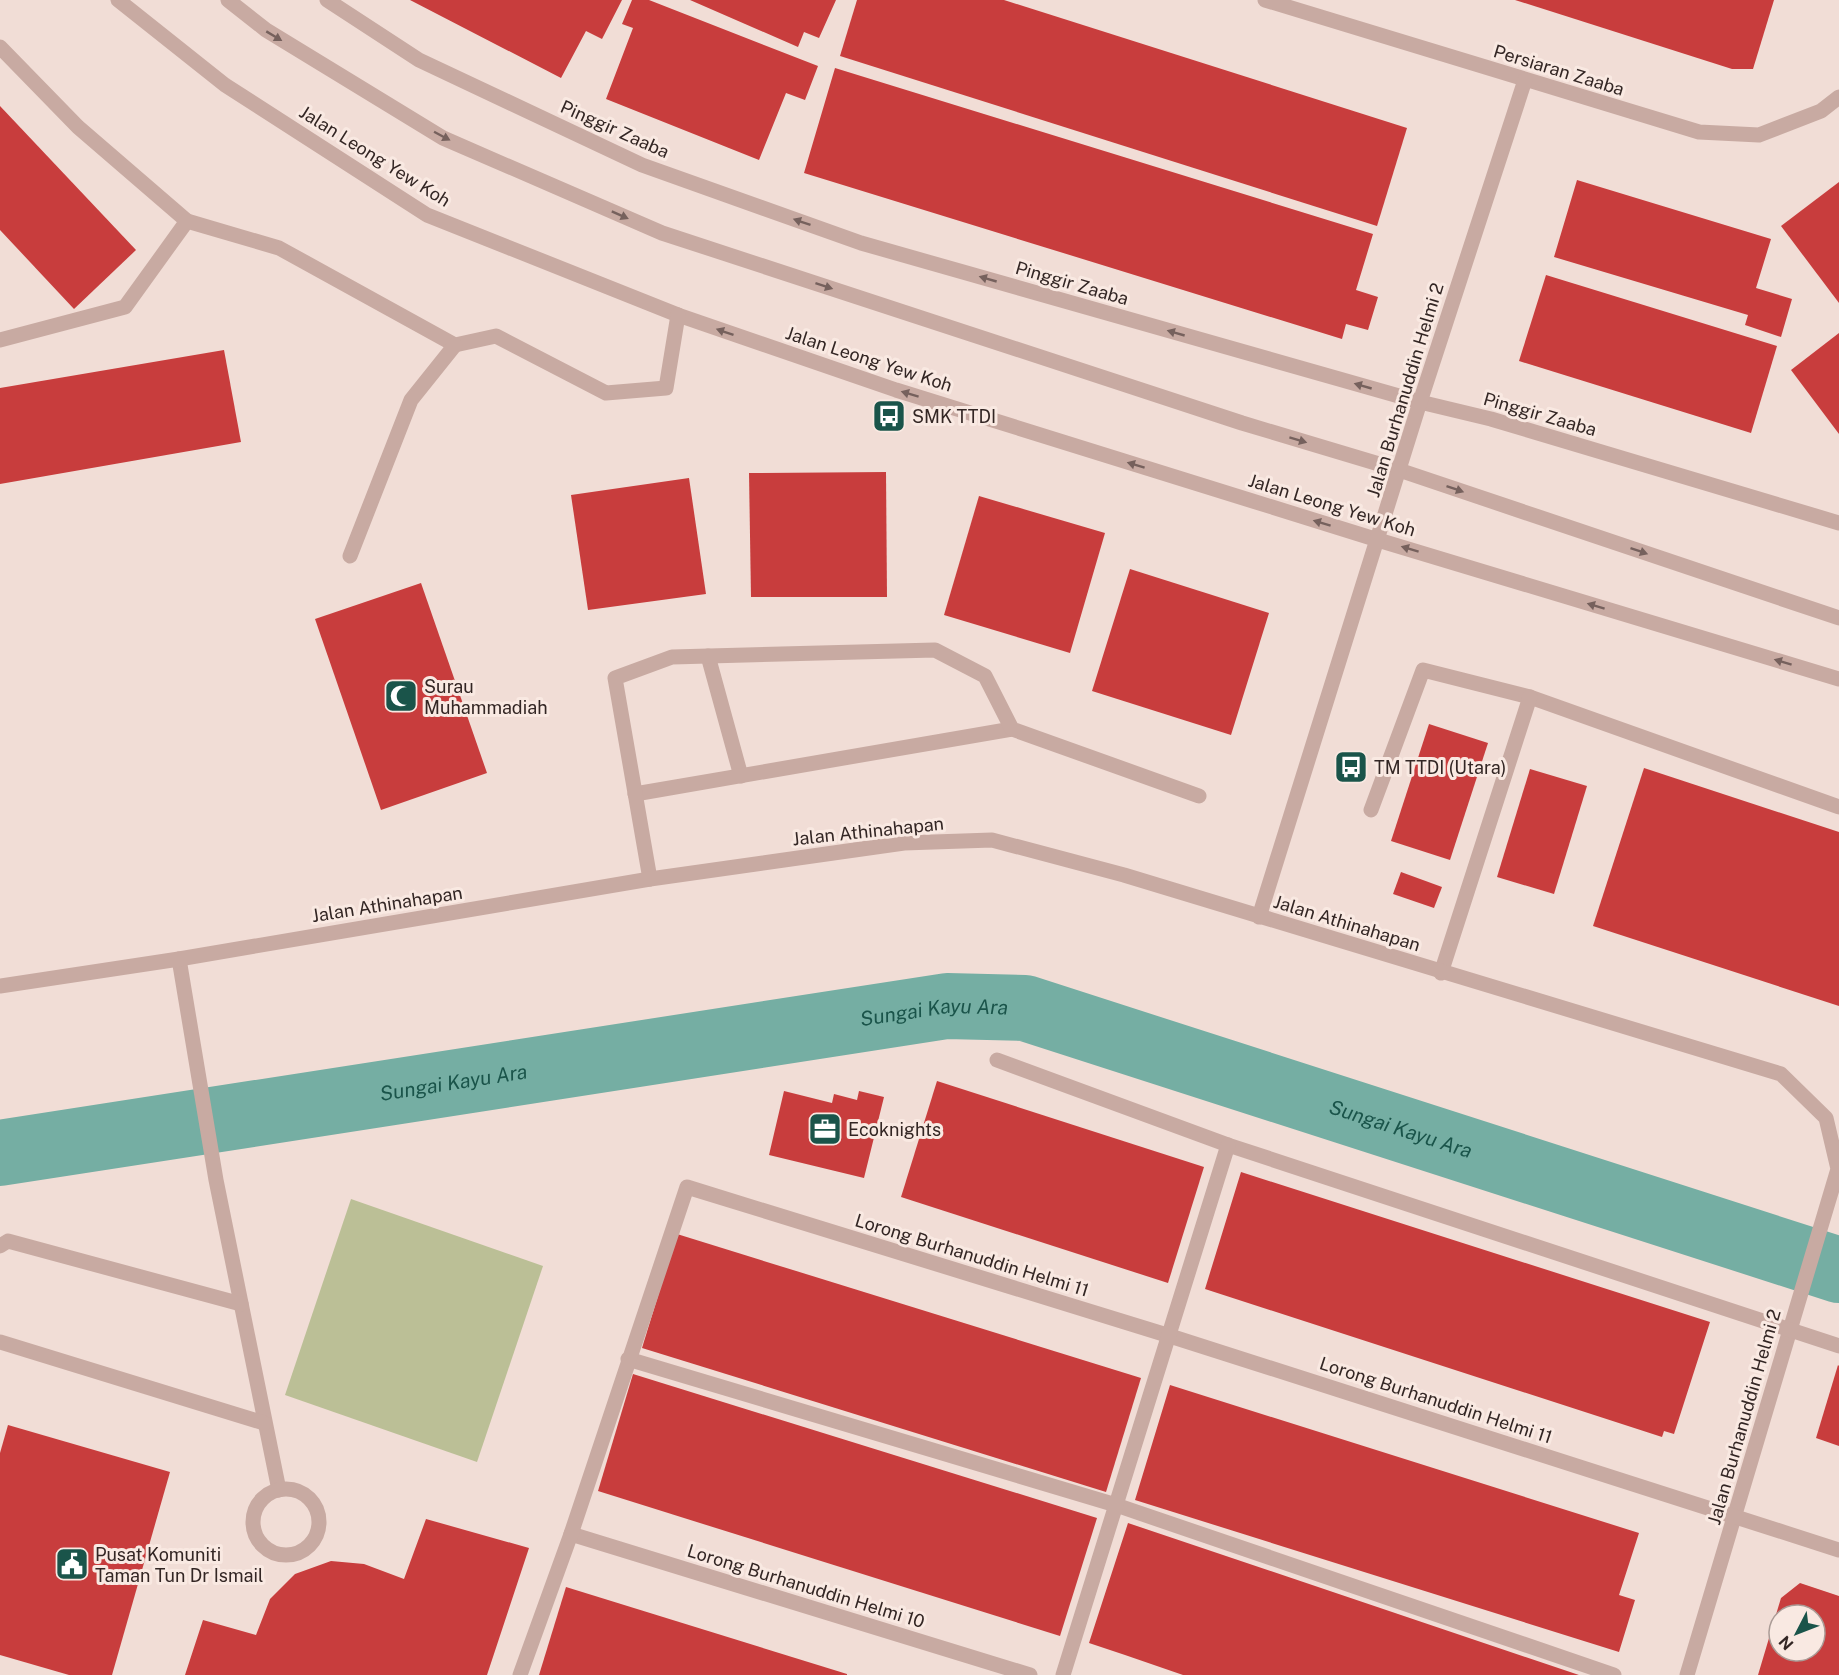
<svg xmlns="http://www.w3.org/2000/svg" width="1839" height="1675" viewBox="0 0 1839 1675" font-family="'Public Sans',sans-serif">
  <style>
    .green { fill: #bbbf96 }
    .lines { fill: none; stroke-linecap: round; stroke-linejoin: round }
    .river { stroke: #75aea3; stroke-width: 66 }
    .building { fill: #c83d3d; fill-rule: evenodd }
    .minor { stroke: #c8aaa2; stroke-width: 15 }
    .oneway { fill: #76615d }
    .labels { text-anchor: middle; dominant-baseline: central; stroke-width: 6; stroke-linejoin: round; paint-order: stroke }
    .street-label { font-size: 18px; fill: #332624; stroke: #f9e9e2 }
    .poi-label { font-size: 18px; fill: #332624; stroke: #f9e9e2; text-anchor: start }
    .water-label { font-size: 20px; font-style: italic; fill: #1a544a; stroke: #f9e9e2 }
  </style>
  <rect width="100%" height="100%" fill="#f1ddd6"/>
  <!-- green -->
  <path class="green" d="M351,1199L543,1266L477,1462L285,1395Z"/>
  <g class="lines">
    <!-- river -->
    <path class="river" id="s1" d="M0,1153L947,1006L1025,1008L1839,1270"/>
  </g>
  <!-- building -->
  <g class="building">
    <path d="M410,0H622L602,39L586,31L561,78Z"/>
    <path d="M632,0H649L818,66L805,100L786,93L759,160L606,99L633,28L622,24Z"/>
    <path d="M690,0H836L819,38L804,32L798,47Z"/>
    <path d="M857,0H1004L1407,128L1377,226L840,56Z"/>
    <path d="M1515,0H1774L1753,69H1732Z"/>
    <path d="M835,68L1373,234L1356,290L1378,297L1368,330L1346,324L1342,339L804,173Z"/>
    <path d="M0,106L136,250L74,309L0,230Z"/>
    <path d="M1577,180L1771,239L1756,288L1792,299L1781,337L1745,325L1748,315L1554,257Z"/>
    <path d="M1839,182V303L1781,226Z"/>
    <path d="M1546,275L1777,346L1751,433L1519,361Z"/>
    <path d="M1839,333V434L1791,370Z"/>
    <path d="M224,350L241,442L0,484V388Z"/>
    <path d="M886,472L887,597H751L749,473Z"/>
    <path d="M689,478L706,594L588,610L571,495Z"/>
    <path d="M979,496L1105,533L1070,653L944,615Z"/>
    <path d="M1130,569L1269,613L1231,735L1092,691Z"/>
    <path d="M421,583L487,773L381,810L315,619Z"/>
    <path d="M1429,724L1488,743L1450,860L1391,841Z"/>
    <path d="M1644,768L1839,832V1006L1593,926Z"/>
    <path d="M1530,769L1587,786L1554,894L1497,877Z"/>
    <path d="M1401,872L1442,887L1434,908L1393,894Z"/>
    <path d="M937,1081L1204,1167L1168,1283L901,1197Z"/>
    <path d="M784,1091L832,1103L834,1094L857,1100L859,1091L884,1097L864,1178L769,1155Z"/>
    <path d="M1241,1172L1710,1322L1674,1434L1664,1431L1662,1437L1205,1289Z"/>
    <path d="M677,1234L1141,1378L1106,1492L642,1348Z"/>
    <path d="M1838,1365L1839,1366V1446L1816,1438Z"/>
    <path d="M633,1374L1097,1518L1060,1636L598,1491Z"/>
    <path d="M1170,1385L1639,1533L1619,1595L1635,1600L1619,1652L1135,1500Z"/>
    <path d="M8,1425L170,1472L112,1675H69L0,1655V1453Z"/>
    <path d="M426,1519L529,1548L487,1675H185L203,1620L256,1635L270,1599L295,1574L331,1561L364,1564L404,1579Z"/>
    <path d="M1128,1523L1579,1675H1183L1125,1655L1089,1643Z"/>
    <path d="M1800,1583L1839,1596V1675H1758L1781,1598ZM1779,1615H1815V1651H1779Z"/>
    <path d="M566,1587L847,1674V1675H539Z"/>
  </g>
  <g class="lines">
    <!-- minor -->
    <g class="minor">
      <path d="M118,0L225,85L427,215L678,315L896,390L1378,540L1839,679"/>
      <path d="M228,0L266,30L443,138L662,233L1242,423L1399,470L1839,618"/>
      <path d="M327,0L419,60L642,165L861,243L1420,402L1491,419L1839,523"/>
      <path d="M1265,0L1699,132L1759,135L1821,111L1839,97"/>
      <path d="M0,47L78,127L187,221"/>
      <path d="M0,340L125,307L187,221L279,248L455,345L496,336L606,393L666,388L678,315"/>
      <path d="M350,556L411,400L455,345"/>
      <path d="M708,656L741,776"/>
      <path d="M635,794L1012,729"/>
      <path d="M1371,810L1423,670L1530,697L1839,807"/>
      <path d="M650,879L615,678L672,657L935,650L985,676L1012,729L1199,796"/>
      <path d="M1259,917L1420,402L1525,80"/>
      <path d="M179,959L216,1180L279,1490"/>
      <path d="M1441,973L1530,697"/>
      <path d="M0,986L179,959L650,879L904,843L992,840L1124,875L1781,1074L1826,1118L1838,1169L1687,1675"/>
      <path d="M997,1060L1228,1145L1839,1346"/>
      <path d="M0,1246L8,1241L241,1304"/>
      <path d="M0,1342L264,1423"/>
      <path d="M628,1359L1116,1505L1614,1675"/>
      <circle cx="286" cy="1522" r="33"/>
      <path d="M571,1534L1030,1675"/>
      <path d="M520,1675L571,1534L687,1187L1170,1336L1839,1550"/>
      <path d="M1063,1675L1228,1145"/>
    </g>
  </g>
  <!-- one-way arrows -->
  <defs><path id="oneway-solid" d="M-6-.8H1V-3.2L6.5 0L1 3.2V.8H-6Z" transform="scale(1.5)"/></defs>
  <g class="oneway">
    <use href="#oneway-solid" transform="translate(274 36) rotate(31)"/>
    <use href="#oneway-solid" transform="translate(442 136) rotate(28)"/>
    <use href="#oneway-solid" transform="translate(620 215) rotate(24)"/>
    <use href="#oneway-solid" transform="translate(802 222) rotate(-161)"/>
    <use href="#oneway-solid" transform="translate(988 279) rotate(-164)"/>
    <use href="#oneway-solid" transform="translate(824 286) rotate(18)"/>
    <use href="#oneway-solid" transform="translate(725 332) rotate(-161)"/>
    <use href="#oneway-solid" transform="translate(1176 333) rotate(-164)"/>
    <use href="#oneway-solid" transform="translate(1363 386) rotate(-164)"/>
    <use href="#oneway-solid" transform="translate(910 394) rotate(-163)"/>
    <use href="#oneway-solid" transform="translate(1298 440) rotate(17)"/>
    <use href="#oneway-solid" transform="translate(1136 465) rotate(-163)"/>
    <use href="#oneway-solid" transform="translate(1455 489) rotate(19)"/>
    <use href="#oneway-solid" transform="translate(1322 523) rotate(-163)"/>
    <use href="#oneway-solid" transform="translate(1410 549) rotate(-163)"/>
    <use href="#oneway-solid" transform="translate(1639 551) rotate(19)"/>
    <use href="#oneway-solid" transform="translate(1596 606) rotate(-163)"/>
    <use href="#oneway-solid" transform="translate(1783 662) rotate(-163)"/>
  </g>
  <!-- icons -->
  <defs>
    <g id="bus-square" transform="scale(1.725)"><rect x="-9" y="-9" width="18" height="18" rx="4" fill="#1a544a" stroke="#f9e9e2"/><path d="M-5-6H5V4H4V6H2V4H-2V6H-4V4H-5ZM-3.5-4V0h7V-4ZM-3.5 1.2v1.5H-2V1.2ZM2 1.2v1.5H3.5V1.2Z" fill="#fff"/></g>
    <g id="mosque-square" transform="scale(1.725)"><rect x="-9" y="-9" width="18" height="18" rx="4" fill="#1a544a" stroke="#f9e9e2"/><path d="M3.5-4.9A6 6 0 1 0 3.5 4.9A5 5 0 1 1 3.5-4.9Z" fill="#fff"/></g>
    <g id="office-square" transform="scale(1.725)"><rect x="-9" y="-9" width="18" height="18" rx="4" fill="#1a544a" stroke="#f9e9e2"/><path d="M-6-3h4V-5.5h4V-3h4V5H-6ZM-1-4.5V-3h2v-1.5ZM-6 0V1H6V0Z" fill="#fff"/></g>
    <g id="civic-square" transform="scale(1.725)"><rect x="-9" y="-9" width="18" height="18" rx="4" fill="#1a544a" stroke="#f9e9e2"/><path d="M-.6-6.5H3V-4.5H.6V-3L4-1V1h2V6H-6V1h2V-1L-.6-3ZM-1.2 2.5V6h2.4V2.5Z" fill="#fff"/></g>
  </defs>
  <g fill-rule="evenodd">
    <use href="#bus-square" x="889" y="416"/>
    <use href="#mosque-square" x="401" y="696"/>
    <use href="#bus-square" x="1351" y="767"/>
    <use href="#office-square" x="825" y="1129"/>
    <use href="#civic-square" x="72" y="1564"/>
  </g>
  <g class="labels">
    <!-- street labels -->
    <g class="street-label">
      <text transform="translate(1559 70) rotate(17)">Persiaran Zaaba</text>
      <text transform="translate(615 129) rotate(24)">Pinggir Zaaba</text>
      <text transform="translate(375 156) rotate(32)">Jalan Leong Yew Koh</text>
      <text transform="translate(1072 283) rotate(16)">Pinggir Zaaba</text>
      <text transform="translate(869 359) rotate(18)">Jalan Leong Yew Koh</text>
      <text transform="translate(1405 390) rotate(-73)">Jalan Burhanuddin Helmi 2</text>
      <text transform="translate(1540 414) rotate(16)">Pinggir Zaaba</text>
      <text transform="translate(1332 505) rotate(17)">Jalan Leong Yew Koh</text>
      <text transform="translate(868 831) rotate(-6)">Jalan Athinahapan</text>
      <text transform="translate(387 904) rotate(-9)">Jalan Athinahapan</text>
      <text transform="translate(1347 923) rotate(17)">Jalan Athinahapan</text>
      <text transform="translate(972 1255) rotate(17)">Lorong Burhanuddin Helmi 11</text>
      <text transform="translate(1436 1400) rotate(18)">Lorong Burhanuddin Helmi 11</text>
      <text transform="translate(1744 1417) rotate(-74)">Jalan Burhanuddin Helmi 2</text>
      <text transform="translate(806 1586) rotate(17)">Lorong Burhanuddin Helmi 10</text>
    </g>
    <!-- poi labels -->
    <g class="poi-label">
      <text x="912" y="416">SMK TTDI</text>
      <text x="424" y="686">Surau<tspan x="424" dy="21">Muhammadiah</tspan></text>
      <text x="1374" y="767">TM TTDI (Utara)</text>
      <text x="848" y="1129">Ecoknights</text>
      <text x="95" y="1554">Pusat Komuniti<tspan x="95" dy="21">Taman Tun Dr Ismail</tspan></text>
    </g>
    <!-- water labels -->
    <g class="water-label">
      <text stroke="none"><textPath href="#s1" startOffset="945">Sungai Kayu Ara</textPath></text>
      <text stroke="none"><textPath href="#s1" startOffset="459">Sungai Kayu Ara</textPath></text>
      <text stroke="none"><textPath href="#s1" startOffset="1431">Sungai Kayu Ara</textPath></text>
    </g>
  </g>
  <!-- north arrow -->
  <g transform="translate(1797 1633) rotate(228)"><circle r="28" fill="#f9e9e2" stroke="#aa9b96" stroke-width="1.5"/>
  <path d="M0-4.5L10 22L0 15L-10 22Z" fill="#1a544a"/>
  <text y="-9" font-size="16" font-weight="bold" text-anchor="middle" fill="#332624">N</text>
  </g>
</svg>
